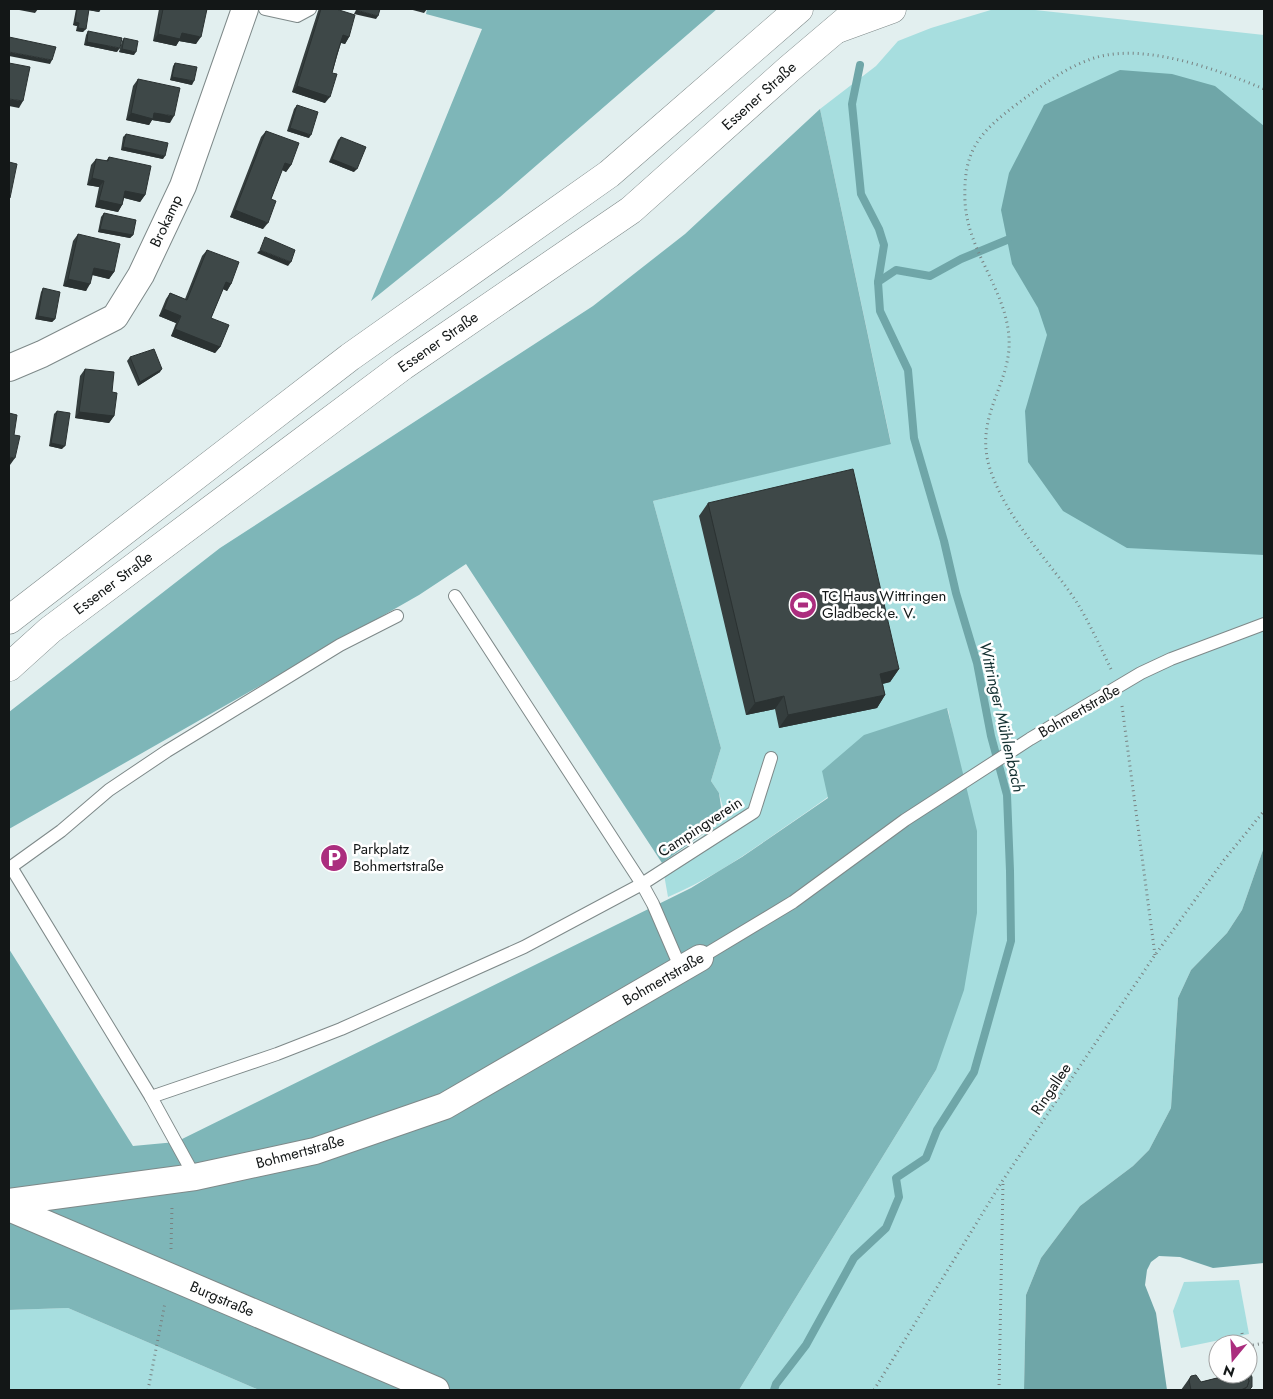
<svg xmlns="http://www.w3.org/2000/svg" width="1273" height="1399" viewBox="0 0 1273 1399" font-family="Jost,sans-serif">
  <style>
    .green { fill: #a7dedf }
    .forest { fill: #7eb6b8 }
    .water { fill: #6fa6a8 }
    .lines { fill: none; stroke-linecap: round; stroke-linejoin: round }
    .stream { stroke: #6fa6a8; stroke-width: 8 }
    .service-casing { stroke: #7e8989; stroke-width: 14 }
    .minor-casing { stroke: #7e8989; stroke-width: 28 }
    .primary-casing { stroke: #7e8989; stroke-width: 29 }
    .motorway-casing { stroke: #7e8989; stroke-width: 29 }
    .path { stroke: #798282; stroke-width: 3; stroke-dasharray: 1 4; stroke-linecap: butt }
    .service { stroke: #fff; stroke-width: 12 }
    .minor { stroke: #fff; stroke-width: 26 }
    .primary { stroke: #fff; stroke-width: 28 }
    .motorway { stroke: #fff; stroke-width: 28 }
    .wall { fill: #353e3e }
    .shaded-wall { fill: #2b3232 }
    .building { fill: #3e4848; stroke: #2b3232 }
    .labels { text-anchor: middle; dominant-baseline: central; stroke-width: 5; stroke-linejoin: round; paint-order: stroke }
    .street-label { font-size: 15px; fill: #131717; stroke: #fff }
    .poi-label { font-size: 15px; fill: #131717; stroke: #fff; text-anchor: start }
    .water-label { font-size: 16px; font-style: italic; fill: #133031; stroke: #fff }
  </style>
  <rect width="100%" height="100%" fill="#e2efef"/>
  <!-- green -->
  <g class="green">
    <path d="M994,9H1026L1264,35V847L1242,910L1227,933L1191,970L1178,998L1171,1108L1149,1150L1133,1166L1080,1206L1041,1258L1026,1295L1024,1390H739L936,1070L957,755L948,709C893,750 838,791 782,829C745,855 709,880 668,897L662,863L703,836L723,807L719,793L711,781L721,748L653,501L891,443L820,109L876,66L898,41L931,28Z"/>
    <path d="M1239,1280L1249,1334L1181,1348L1173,1311L1184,1282Z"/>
    <path d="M68,1308L259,1390H9V1310Z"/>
  </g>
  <!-- forest -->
  <g class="forest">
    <path d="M427,9H717L500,197L371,301L482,29L426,14Z"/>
    <path d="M820,109L891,444L653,501L721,748L711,781L719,793L723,820L662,863L466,564L419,595L9,829V712L220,548L593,306L685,234Z"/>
    <path d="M947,708L977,831V913L964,990L936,1070L739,1390H259L68,1308L9,1310V949L133,1146L176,1142L691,888L742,857L828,798L822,771L864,735Z"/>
  </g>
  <!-- water -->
  <g class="water">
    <path d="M1120,70L1172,74L1215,86L1264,126V555L1127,548L1063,511L1028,462L1025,411L1047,335L1038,308L1012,264L1001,210L1009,173L1044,105Z"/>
    <path d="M1264,847V1263L1213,1268L1180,1257L1159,1256L1151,1262L1147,1270L1145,1285L1156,1313L1167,1390H1024L1026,1295L1041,1258L1080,1206L1133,1166L1149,1150L1171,1108L1178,998L1191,970L1227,933L1242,910Z"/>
  </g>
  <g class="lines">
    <!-- stream -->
    <g class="stream">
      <path d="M860,65L852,104L861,194L879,229L884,245L878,282"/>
      <path d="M774,1390L776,1384L806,1345L854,1258L886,1228L899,1197L896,1178L926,1158L937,1130L974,1072L1011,941L1010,871L1007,795L991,736L977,663L956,593L944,541L914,438L908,370L880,311L878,282L896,270L930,276L961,259L1007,240"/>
    </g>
    <!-- service casing -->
    <g class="service-casing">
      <g id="service">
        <path d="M265,9L297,16L310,9"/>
        <path d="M455,596L642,884L653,904L681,969"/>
        <path d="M700,958L793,902L905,820L1030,739L1141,673L1171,659L1264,624"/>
        <path d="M151,1097L277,1054L341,1029L524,947L642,884L754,812L771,758"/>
        <path d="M195,1177L151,1097L11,867L61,831L109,790L167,751L340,645L397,616"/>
      </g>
    </g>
    <!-- minor casing -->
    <g class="minor-casing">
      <g id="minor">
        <path d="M9,368L42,354L115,317L141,275L183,186L245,9"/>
        <path d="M9,1202L195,1177L315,1151L445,1106L700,958"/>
        <path d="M9,1208L436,1390"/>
      </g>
    </g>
    <!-- primary casing -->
    <g class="primary-casing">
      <g id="primary">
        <path d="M9,620L350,357L609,174L799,9"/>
        <path d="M9,667L50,630L403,366L631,210L789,69L855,13"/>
      </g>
    </g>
    <!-- motorway casing -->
    <g class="motorway-casing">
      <path id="motorway" d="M837,29L892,9"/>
    </g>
    <!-- path -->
    <g class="path">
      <path d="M1111,669C1100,646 1089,622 1076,601C1047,558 1007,520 990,469C973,416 1012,384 1009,338C1006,289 967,251 965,201C963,150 979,133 1017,104C1039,88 1060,71 1086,61C1137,39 1216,69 1264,89"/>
      <path d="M1122,706L1155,955"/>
      <path d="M171,1249L172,1205"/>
      <path d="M1242,1333L1243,1344"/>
      <path d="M1248,1346L1264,1343"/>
      <path d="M148,1390L165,1303"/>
      <path d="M874,1390L1003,1180L1155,955L1224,860L1264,811"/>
      <path d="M999,1390L1003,1181"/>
    </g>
    <!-- service -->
    <use href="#service" class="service"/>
    <!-- minor -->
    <use href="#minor" class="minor"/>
    <!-- primary -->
    <use href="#primary" class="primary"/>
    <!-- motorway -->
    <use href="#motorway" class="motorway"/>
  </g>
  <!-- wall -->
  <g class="wall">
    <path d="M76,9H101L99,12L89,10L83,32L76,31L77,26L73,25Z"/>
    <path d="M159,9H207L196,44L179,41L176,46L153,41Z"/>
    <path d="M319,9H336L349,37L345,44L341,43L332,73L325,103L292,92L318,11Z"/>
    <path d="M88,31L117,52L84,45L86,35Z"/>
    <path d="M124,38L134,55L119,52L122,41Z"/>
    <path d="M175,63L192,85L170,80L173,66Z"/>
    <path d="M138,79L170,123L152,120L149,125L126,120L133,86Z"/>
    <path d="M297,105L309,138L287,131L294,109Z"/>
    <path d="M266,131L291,165L286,172L282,170L271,199L263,229L230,217L261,137Z"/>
    <path d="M126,134L163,159L121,150L123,137Z"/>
    <path d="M341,137L354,172L329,162L338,140Z"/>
    <path d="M109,157L145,195L140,202L124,198L122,205L118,212L95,207L99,187L87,185L91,165L96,159L106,161Z"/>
    <path d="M104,213L133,235L130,238L98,232L101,217Z"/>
    <path d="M78,234L114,272L109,279L92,275L86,291L63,286L73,241Z"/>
    <path d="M207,250L231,284L227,291L223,289L211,318L220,347L215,353L171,336L176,323L159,316L166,299L170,293L185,299L202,256Z"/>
    <path d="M43,288L55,319L52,322L35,319L41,292Z"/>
    <path d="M130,357L160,372L138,386L127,361Z"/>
    <path d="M85,369L112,392L114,416L109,423L75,418L80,376Z"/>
    <path d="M57,411L62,449L49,446L54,414Z"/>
    <path d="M708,503L899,669L890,682L883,684L885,695L877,708L779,728L775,709L746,715L699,516Z"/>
    <path d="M1223,1374H1248L1252,1387L1250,1390H1181L1191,1376L1201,1382L1220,1377Z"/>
  </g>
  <!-- shaded-wall -->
  <g class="shaded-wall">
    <path d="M14,9H38L35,13Z"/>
    <path d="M88,9H101L99,12L87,10Z"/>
    <path d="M409,9H427L424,13Z"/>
    <path d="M356,10L378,16L376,19L354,14Z"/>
    <path d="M75,22L79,23L77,26L73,25Z"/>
    <path d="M78,28L86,29L83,32L76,31Z"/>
    <path d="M182,33L201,37L196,44L179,41L176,46L153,41L158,34Z"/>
    <path d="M343,35L349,37L345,44L339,42Z"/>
    <path d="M87,42L120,48L117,52L84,45Z"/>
    <path d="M122,49L136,52L134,55L119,52Z"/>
    <path d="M9,52L52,60L50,64L9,56Z"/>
    <path d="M172,77L194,81L192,85L170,80Z"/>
    <path d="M297,86L330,97L325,103L292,92Z"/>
    <path d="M9,99L23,101L19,108L9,106Z"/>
    <path d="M131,113H154L174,116L170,123L152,120L149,125L126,120Z"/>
    <path d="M290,128L311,135L309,138L287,131Z"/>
    <path d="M123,147L165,156L163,159L121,150Z"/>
    <path d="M332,159L357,169L354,172L329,162Z"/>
    <path d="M285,163L291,165L286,172L281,169Z"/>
    <path d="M92,178L104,181L99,187L87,185Z"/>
    <path d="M125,191L145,195L140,202L121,197Z"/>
    <path d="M99,200L122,205L118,212L95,207Z"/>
    <path d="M235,210L268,223L263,229L230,217Z"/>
    <path d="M100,229L133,235L130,238L98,232Z"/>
    <path d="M260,250L291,262L288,266L257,253Z"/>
    <path d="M94,268L114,272L109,279L89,274Z"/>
    <path d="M68,279L90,284L86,291L63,286Z"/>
    <path d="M226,282L231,284L227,291L221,288Z"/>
    <path d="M164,309L181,316L176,323L159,316Z"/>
    <path d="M38,316L55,319L52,322L35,319Z"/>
    <path d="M175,329L220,347L215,353L171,336Z"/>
    <path d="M162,369L160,372L138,386L140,382Z"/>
    <path d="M79,412L114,416L109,423L75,418Z"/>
    <path d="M51,443L65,446L62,449L49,446Z"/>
    <path d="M9,457L15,458L10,465H9Z"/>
    <path d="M899,669L890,682L871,686L880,674Z"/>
    <path d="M885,695L877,708L779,728L788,715Z"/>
    <path d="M784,696L775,709L746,715L755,703Z"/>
  </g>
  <!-- building -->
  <g class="building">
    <path d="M77,9H89L86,29L78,28L79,23L75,22Z"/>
    <path d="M163,9H207L201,37L182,33L180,39L158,34Z"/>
    <path d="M321,9H336L355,15L349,37L343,35L337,54L332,73L337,74L330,97L297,86Z"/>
    <path d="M357,9H380L378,16L356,10Z"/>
    <path d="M88,31L122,38L120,48L87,42Z"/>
    <path d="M9,37L56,47L52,60L9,52Z"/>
    <path d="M124,38L138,41L136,52L122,49Z"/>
    <path d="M9,63L30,67L23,101L9,99Z"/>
    <path d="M175,63L197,67L194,81L172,77Z"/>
    <path d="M138,79L180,88L174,116L154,113L153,119L131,113Z"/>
    <path d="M297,105L318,112L311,135L290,128Z"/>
    <path d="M266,131L299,143L291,165L285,163L271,199L276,201L268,223L235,210Z"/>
    <path d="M126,134L168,143L165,156L123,147Z"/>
    <path d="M341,137L366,147L357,169L332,159Z"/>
    <path d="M109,157L151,166L145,195L125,191L122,205L99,200L104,181L92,178L96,159L108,161Z"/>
    <path d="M9,162L17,164L10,198H9Z"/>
    <path d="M104,213L136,220L133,235L100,229Z"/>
    <path d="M78,234L120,244L114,272L94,268L90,284L68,279Z"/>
    <path d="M265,237L295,250L291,262L260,250Z"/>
    <path d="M207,250L239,262L231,284L226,282L211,318L229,325L220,347L175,329L181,316L164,309L170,293L187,300Z"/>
    <path d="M43,288L60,292L55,319L38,316Z"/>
    <path d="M154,349L162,369L140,382L130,357Z"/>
    <path d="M85,369L114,372L112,392L117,393L114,416L79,412Z"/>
    <path d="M57,411L70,413L65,446L51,443Z"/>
    <path d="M9,413L17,415L14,435L20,436L15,458L9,457Z"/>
    <path d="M853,469L899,669L880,674L885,695L788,715L784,696L755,703L708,503Z"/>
    <path d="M1249,1371L1252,1377V1387L1249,1390H1243L1247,1387L1249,1381L1247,1374H1248Z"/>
    <path d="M1223,1374H1230L1227,1378V1382H1225V1376L1222,1377Z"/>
    <path d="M1230,1374H1247L1249,1381L1247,1387L1241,1390H1191L1189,1380L1191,1376L1196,1375L1201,1382L1225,1376V1382H1228Z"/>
  </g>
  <!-- icons -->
  <defs>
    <g id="stadium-disc" transform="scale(1.4375)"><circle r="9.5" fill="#ab2d7e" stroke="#fff"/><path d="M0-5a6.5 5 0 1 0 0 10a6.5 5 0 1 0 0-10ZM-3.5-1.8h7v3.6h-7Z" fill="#fff"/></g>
    <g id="parking-disc" transform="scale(1.4375)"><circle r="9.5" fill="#ab2d7e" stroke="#fff"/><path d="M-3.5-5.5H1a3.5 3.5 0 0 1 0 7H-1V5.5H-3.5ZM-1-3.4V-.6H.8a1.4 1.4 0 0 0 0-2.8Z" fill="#fff"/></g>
  </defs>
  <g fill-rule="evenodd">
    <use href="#stadium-disc" x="803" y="605"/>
    <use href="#parking-disc" x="334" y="858"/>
  </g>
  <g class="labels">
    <!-- street labels -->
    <g class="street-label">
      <text transform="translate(759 96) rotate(-42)">Essener Straße</text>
      <text transform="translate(166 221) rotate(-65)">Brokamp</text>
      <text transform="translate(438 342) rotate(-35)">Essener Straße</text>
      <text transform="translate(113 583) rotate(-37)">Essener Straße</text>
      <text transform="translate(1079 711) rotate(-30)">Bohmertstraße</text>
      <text transform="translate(700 827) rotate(-33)">Campingverein</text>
      <text transform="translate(663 979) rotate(-30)">Bohmertstraße</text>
      <text transform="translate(1051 1089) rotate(-56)">Ringallee</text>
      <text transform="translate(300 1152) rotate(-15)">Bohmertstraße</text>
      <text transform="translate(222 1299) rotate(23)">Burgstraße</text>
    </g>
    <!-- poi labels -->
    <g class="poi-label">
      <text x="822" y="596">TC Haus Wittringen<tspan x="822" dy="17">Gladbeck e. V.</tspan></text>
      <text x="353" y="849">Parkplatz<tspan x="353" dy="17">Bohmertstraße</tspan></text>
    </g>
    <!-- water labels -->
    <g class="water-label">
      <text transform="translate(1002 717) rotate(77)">Wittringer Mühlenbach</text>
    </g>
  </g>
  <!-- border -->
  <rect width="1273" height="1399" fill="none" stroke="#131717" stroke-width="20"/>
  <!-- north arrow -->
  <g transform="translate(1233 1359) rotate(198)"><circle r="24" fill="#ffffff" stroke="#a1a2a2"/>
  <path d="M0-4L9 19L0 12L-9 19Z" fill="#ab2d7e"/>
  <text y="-8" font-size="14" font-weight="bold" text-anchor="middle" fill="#131717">N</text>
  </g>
</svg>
